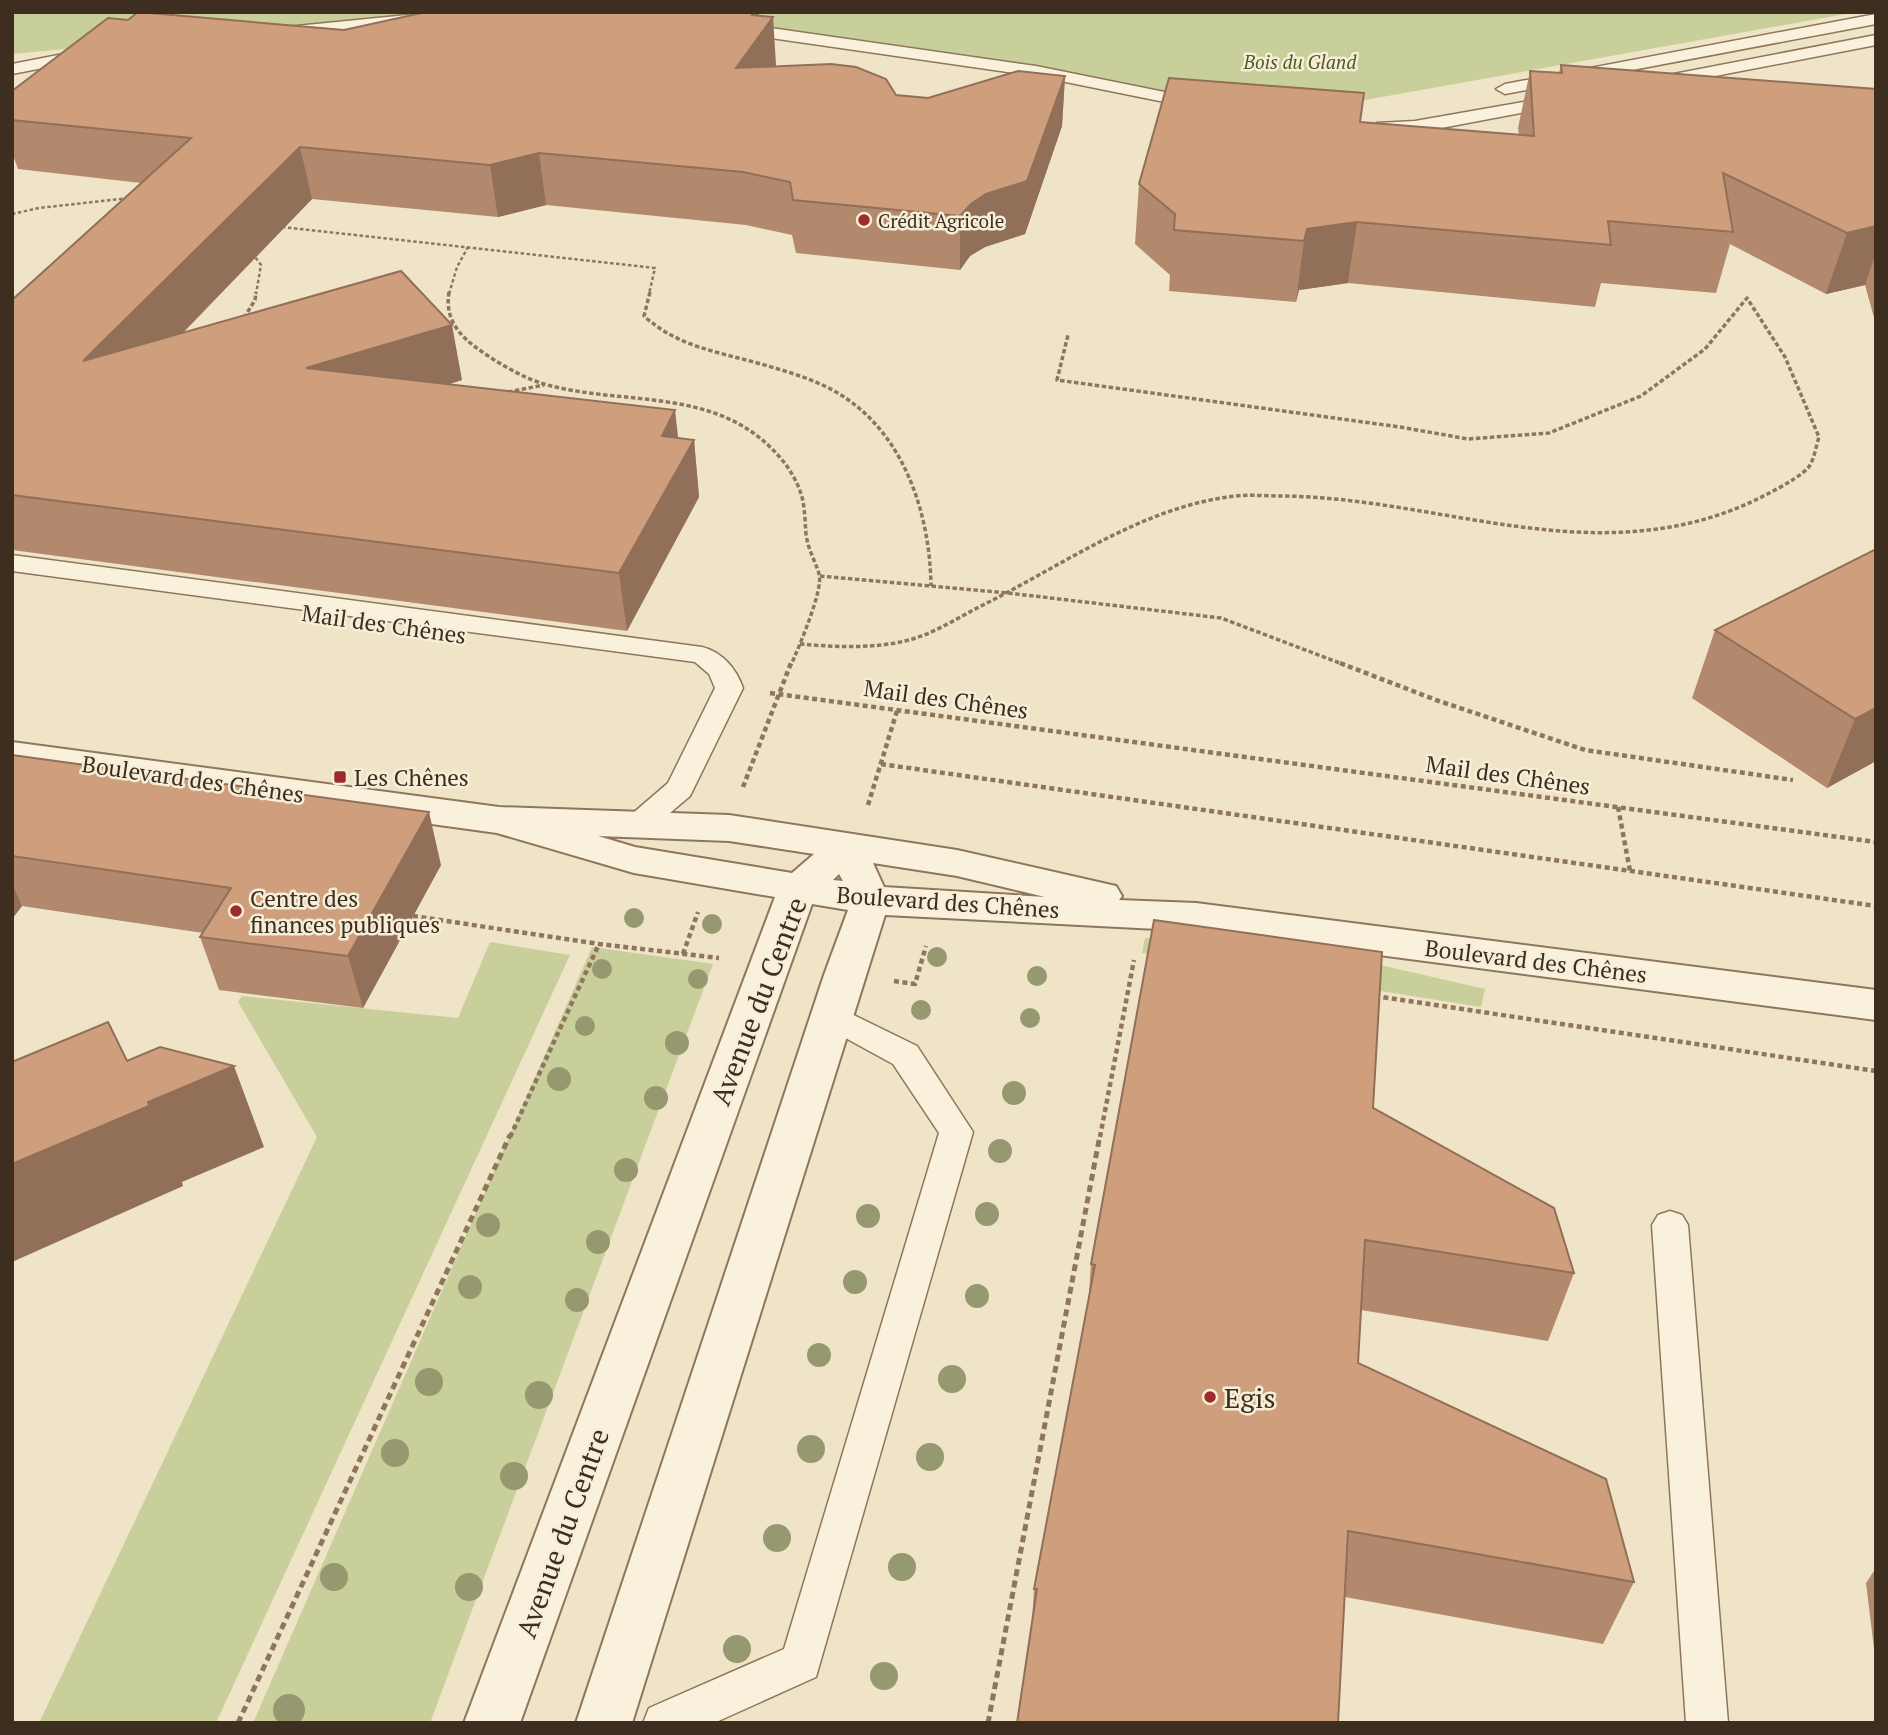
<svg xmlns="http://www.w3.org/2000/svg" width="1888" height="1735" viewBox="0 0 1888 1735" font-family="'PT Serif',serif">
  <style>
    .green { fill: #c9cf9b }
    .lines { fill: none; stroke-linecap: round; stroke-linejoin: round }
    .service-casing { stroke: #8d765c; stroke-width: 3 }
    .minor-casing { stroke: #8d765c; stroke-width: 4 }
    .path-far3 { stroke: #8d765c; stroke-width: 2.5; stroke-dasharray: 3.5 2.5; stroke-linecap: butt }
    .path-far2 { stroke: #8d765c; stroke-width: 3.5; stroke-dasharray: 4.5 2.5; stroke-linecap: butt }
    .path-far1 { stroke: #8d765c; stroke-width: 4.5; stroke-dasharray: 5 3.5; stroke-linecap: butt }
    .path { stroke: #8d765c; stroke-width: 5; stroke-dasharray: 7 4.5; stroke-linecap: butt }
    .service { fill: #faf1dc; fill-rule: evenodd }
    .minor { fill: #faf1dc; fill-rule: evenodd }
    .tree { fill: #96986f }
    .wall { fill: #b2896c }
    .shaded-wall { fill: #916f58 }
    .building { fill: #cf9f7d; stroke: #916f58; stroke-width: 2 }
    .poi-dot { fill: #9e2a2b; stroke: #f7eed8; stroke-width: 2.5 }
    .labels { text-anchor: middle; dominant-baseline: central; stroke-width: 5; stroke-linejoin: round; paint-order: stroke }
    .far-park-label { font-size: 19px; font-style: italic; fill: #4d5a26; stroke: #f7eed8 }
    .far-poi-label { font-size: 19px; fill: #3d2e20; stroke: #f7eed8; text-anchor: start }
    .street-label { font-size: 23px; fill: #3d2e20; stroke: #f7eed8 }
    .poi-label { font-size: 23px; fill: #3d2e20; stroke: #f7eed8; text-anchor: start }
    .near-street-label { font-size: 28px; fill: #3d2e20; stroke: #f7eed8 }
    .near-poi-label { font-size: 28px; fill: #3d2e20; stroke: #f7eed8; text-anchor: start }
  </style>
  <rect width="100%" height="100%" fill="#f0e4c8"/>
  <!-- green -->
  <g class="green">
    <path d="M12,12H457L12,54Z"/>
    <path d="M577,12H1857L1304,111Z"/>
    <path d="M1242,937L1306,948L1485,989L1481,1007L1142,953L1145,938Z"/>
    <path d="M490,942L570,955L216,1723H39L317,1137L238,1002L242,996L458,1018Z"/>
    <path d="M592,947L713,964L430,1723H253Z"/>
  </g>
  <g class="lines">
    <!-- service casing -->
    <g class="service-casing">
      <g id="service">
        <path d="M438,12H501L493,17L286,37L277,32L286,27Z"/>
        <path d="M1876,14V24L1505,94L1496,89L1505,84Z"/>
        <path d="M735,23L1036,66L1204,100L1213,105L1204,110L1036,76L729,32L727,28L729,24Z"/>
        <path d="M1876,35V45L1653,88L1644,83L1653,78Z"/>
        <path d="M94,48L100,49L103,53L100,57L12,74V64Z"/>
        <path d="M1563,95L1569,96L1572,100L1569,104L1415,133L1377,135L1368,129L1377,123L1415,121Z"/>
        <path d="M12,555L702,647C722,652 736,668 743,688L690,796L645,834L635,837L625,834L620,827L625,820L668,783L715,688L709,674L695,662L12,571Z"/>
        <path d="M831,1004L917,1046L973,1132L816,1677L714,1723H643L649,1708L784,1649L939,1133L893,1064L820,1024L815,1016L820,1008Z"/>
        <path d="M1670,1211L1682,1215L1688,1225L1728,1723H1686L1652,1225L1658,1215Z"/>
      </g>
    </g>
    <!-- minor casing -->
    <g class="minor-casing">
      <path id="minor" d="M12,742L499,807L729,815L957,850L1116,886L1122,896L1119,900L1196,903L1876,990V1020L1196,931L885,915L632,1723H576L824,975L848,910L812,904L520,1723H464L775,897L634,873L497,833L12,766ZM598,836L729,841L814,854L792,873L635,847ZM873,863L957,876L1045,897L884,887ZM839,874L843,881L833,880Z"/>
    </g>
    <!-- path-far3 -->
    <g class="path-far3">
      <path d="M12,214L39,208L129,198"/>
      <path d="M282,227L655,268L649,294"/>
      <path d="M252,253L261,265L256,294"/>
      <path d="M449,294L457,267L468,247"/>
    </g>
    <!-- path-far2 -->
    <g class="path-far2">
      <path d="M449,292C445,316 456,332 474,346C494,361 521,377 544,384C621,406 710,387 771,448C785,461 797,479 802,497C805,509 805,522 806,534C808,550 815,560 819,574C824,589 798,649 791,665"/>
      <path d="M650,292L644,316C678,347 719,352 761,364C789,372 817,380 841,395C905,435 930,515 931,586"/>
      <path d="M244,318L255,300L256,292"/>
      <path d="M508,392L544,385"/>
      <path d="M820,576L1008,593L1221,618L1345,665"/>
      <path d="M800,644C836,647 874,649 909,640C935,633 959,617 983,605C1061,566 1140,509 1228,497C1245,494 1265,496 1283,496C1441,498 1591,572 1747,504C1764,496 1795,481 1808,468C1814,461 1816,446 1819,437L1785,357L1747,298L1705,349L1641,396L1549,433L1468,439L1400,427L1057,380L1068,335"/>
    </g>
    <!-- path-far1 -->
    <g class="path-far1">
      <path d="M1340,663L1436,700L1585,750L1793,780"/>
      <path d="M770,693L1876,842"/>
      <path d="M881,764L1876,906"/>
      <path d="M743,787L791,663"/>
      <path d="M868,805L897,711"/>
      <path d="M1618,807L1630,871"/>
      <path d="M413,916L599,944L719,958"/>
      <path d="M683,954L698,912"/>
      <path d="M894,981L915,984L926,946"/>
      <path d="M1375,996L1876,1071"/>
      <path d="M510,1137L599,944"/>
      <path d="M1100,1137L1134,960"/>
    </g>
    <!-- path -->
    <g class="path">
      <path d="M238,1723L510,1135"/>
      <path d="M988,1723L1100,1135"/>
    </g>
    <!-- service -->
    <use href="#service" class="service"/>
    <!-- minor -->
    <use href="#minor" class="minor"/>
  </g>
  <!-- trees -->
  <g class="tree">
    <circle cx="634" cy="918" r="10"/>
    <circle cx="712" cy="924" r="10"/>
    <circle cx="937" cy="957" r="10"/>
    <circle cx="602" cy="969" r="10"/>
    <circle cx="1037" cy="976" r="10"/>
    <circle cx="698" cy="979" r="10"/>
    <circle cx="921" cy="1010" r="10"/>
    <circle cx="1030" cy="1018" r="10"/>
    <circle cx="585" cy="1026" r="10"/>
    <circle cx="677" cy="1043" r="12"/>
    <circle cx="559" cy="1079" r="12"/>
    <circle cx="1014" cy="1093" r="12"/>
    <circle cx="656" cy="1098" r="12"/>
    <circle cx="1000" cy="1151" r="12"/>
    <circle cx="626" cy="1170" r="12"/>
    <circle cx="987" cy="1214" r="12"/>
    <circle cx="868" cy="1216" r="12"/>
    <circle cx="488" cy="1225" r="12"/>
    <circle cx="598" cy="1242" r="12"/>
    <circle cx="855" cy="1282" r="12"/>
    <circle cx="470" cy="1287" r="12"/>
    <circle cx="977" cy="1296" r="12"/>
    <circle cx="577" cy="1300" r="12"/>
    <circle cx="819" cy="1355" r="12"/>
    <circle cx="952" cy="1379" r="14"/>
    <circle cx="429" cy="1382" r="14"/>
    <circle cx="539" cy="1395" r="14"/>
    <circle cx="811" cy="1449" r="14"/>
    <circle cx="395" cy="1453" r="14"/>
    <circle cx="930" cy="1457" r="14"/>
    <circle cx="514" cy="1476" r="14"/>
    <circle cx="777" cy="1538" r="14"/>
    <circle cx="902" cy="1567" r="14"/>
    <circle cx="334" cy="1577" r="14"/>
    <circle cx="469" cy="1587" r="14"/>
    <circle cx="737" cy="1649" r="14"/>
    <circle cx="884" cy="1676" r="14"/>
    <circle cx="289" cy="1710" r="16"/>
  </g>
  <!-- wall -->
  <g class="wall">
    <path d="M758,12L776,65L775,66L896,95L928,98L1065,76L1062,126L1025,234L985,247L970,256L960,270L796,253L792,235L746,225L546,205L498,217L312,199L183,333L462,380L449,384L678,438L694,440L699,497L627,631L12,550V300L141,183L18,169L14,158H12V91L128,20L344,30Z"/>
    <path d="M1561,65L1876,89V325L1865,285L1826,294L1730,244L1716,293L1601,283L1595,307L1348,283L1299,290L1296,302L1169,291L1170,275L1135,244L1139,184L1360,122L1519,135L1518,128L1530,71L1559,73Z"/>
    <path d="M1876,549V761L1827,788L1692,698L1715,630Z"/>
    <path d="M12,755L441,865L363,1008L219,990L200,937L203,933L22,906L12,919Z"/>
    <path d="M1373,1108L1574,1273L1548,1341L1361,1310L1358,1363L1634,1582L1603,1644L1345,1597L1032,1621L1034,1589L1088,1307L1091,1264Z"/>
    <path d="M1876,1568V1665L1866,1583Z"/>
  </g>
  <!-- shaded-wall -->
  <g class="shaded-wall">
    <path d="M754,12H758L760,35L773,17L776,65L739,118L736,68L752,15Z"/>
    <path d="M1065,76L1062,126L1025,234L985,247L970,256L960,270V216L971,204L986,194Z"/>
    <path d="M300,147L312,199L102,416L83,361Z"/>
    <path d="M539,153L546,205L498,217L490,165Z"/>
    <path d="M1357,222L1348,283L1299,290L1296,302L1304,241L1307,229Z"/>
    <path d="M1876,226V253L1865,285L1826,294L1847,233Z"/>
    <path d="M452,325L462,380L320,424L306,368Z"/>
    <path d="M675,410L681,463L694,440L699,497L627,631L619,573L662,436Z"/>
    <path d="M1876,708V761L1827,788L1855,719Z"/>
    <path d="M429,812L441,865L363,1008L348,956Z"/>
    <path d="M12,884L22,906L12,919Z"/>
    <path d="M234,1066L264,1147L182,1182L183,1186L12,1262V1164L148,1102Z"/>
  </g>
  <!-- building -->
  <g class="building">
    <path d="M138,12L344,30L426,12H754L752,15L773,17L736,68L831,64L856,67L886,79L896,95L928,98L1018,71L1065,76L1027,181L986,194L971,204L960,216L793,200L790,182L743,172L539,153L490,165L300,147L83,361L401,271L452,325L306,368L675,410L662,436L694,440L619,573L12,495V300L191,138L12,120V110L14,109H12V91L108,18L128,20Z"/>
    <path d="M1561,65L1876,89V226L1847,233L1723,173L1733,232L1608,221L1611,245L1357,222L1307,229L1304,241L1174,230L1175,214L1139,184L1169,78L1364,93L1360,122L1534,136L1530,71L1562,73Z"/>
    <path d="M1876,549V708L1855,719L1715,630Z"/>
    <path d="M12,755L429,812L348,956L200,937L231,888L12,856Z"/>
    <path d="M1154,920L1382,952L1373,1108L1554,1208L1574,1273L1365,1240L1358,1363L1606,1479L1634,1582L1348,1531L1338,1723H1017L1037,1589H1034L1095,1265L1091,1264Z"/>
    <path d="M108,1022L127,1061L160,1047L234,1066L148,1102L149,1106L12,1164V1062Z"/>
  </g>
  <!-- markers -->
  <g class="poi-dot">
    <circle cx="864" cy="220" r="7"/>
    <rect x="333" y="770" width="14" height="14" rx="3.5"/>
    <circle cx="236" cy="911" r="7"/>
    <circle cx="1210" cy="1397" r="7"/>
  </g>
  <g class="labels">
    <!-- far-park labels -->
    <g class="far-park-label">
      <text x="1300" y="61">Bois du Gland</text>
    </g>
    <!-- far-poi labels -->
    <g class="far-poi-label">
      <text x="878" y="220">Crédit Agricole</text>
    </g>
    <!-- street labels -->
    <g class="street-label">
      <text transform="translate(384 624) rotate(8)">Mail des Chênes</text>
      <text transform="translate(946 699) rotate(8)">Mail des Chênes</text>
      <text transform="translate(1508 775) rotate(8)">Mail des Chênes</text>
      <text transform="translate(193 779) rotate(8)">Boulevard des Chênes</text>
      <text transform="translate(948 902) rotate(4)">Boulevard des Chênes</text>
      <text transform="translate(1536 961) rotate(7)">Boulevard des Chênes</text>
    </g>
    <!-- poi labels -->
    <g class="poi-label">
      <text x="354" y="777">Les Chênes</text>
      <text x="250" y="898">Centre des<tspan x="250" dy="26">finances publiques</tspan></text>
    </g>
    <!-- near-street labels -->
    <g class="near-street-label">
      <text transform="translate(758 1001) rotate(-69)">Avenue du Centre</text>
      <text transform="translate(562 1533) rotate(-70)">Avenue du Centre</text>
    </g>
    <!-- near-poi labels -->
    <g class="near-poi-label">
      <text x="1224" y="1397">Egis</text>
    </g>
  </g>
  <!-- border -->
  <rect width="1888" height="1735" fill="none" stroke="#3d2e20" stroke-width="28"/>
</svg>
